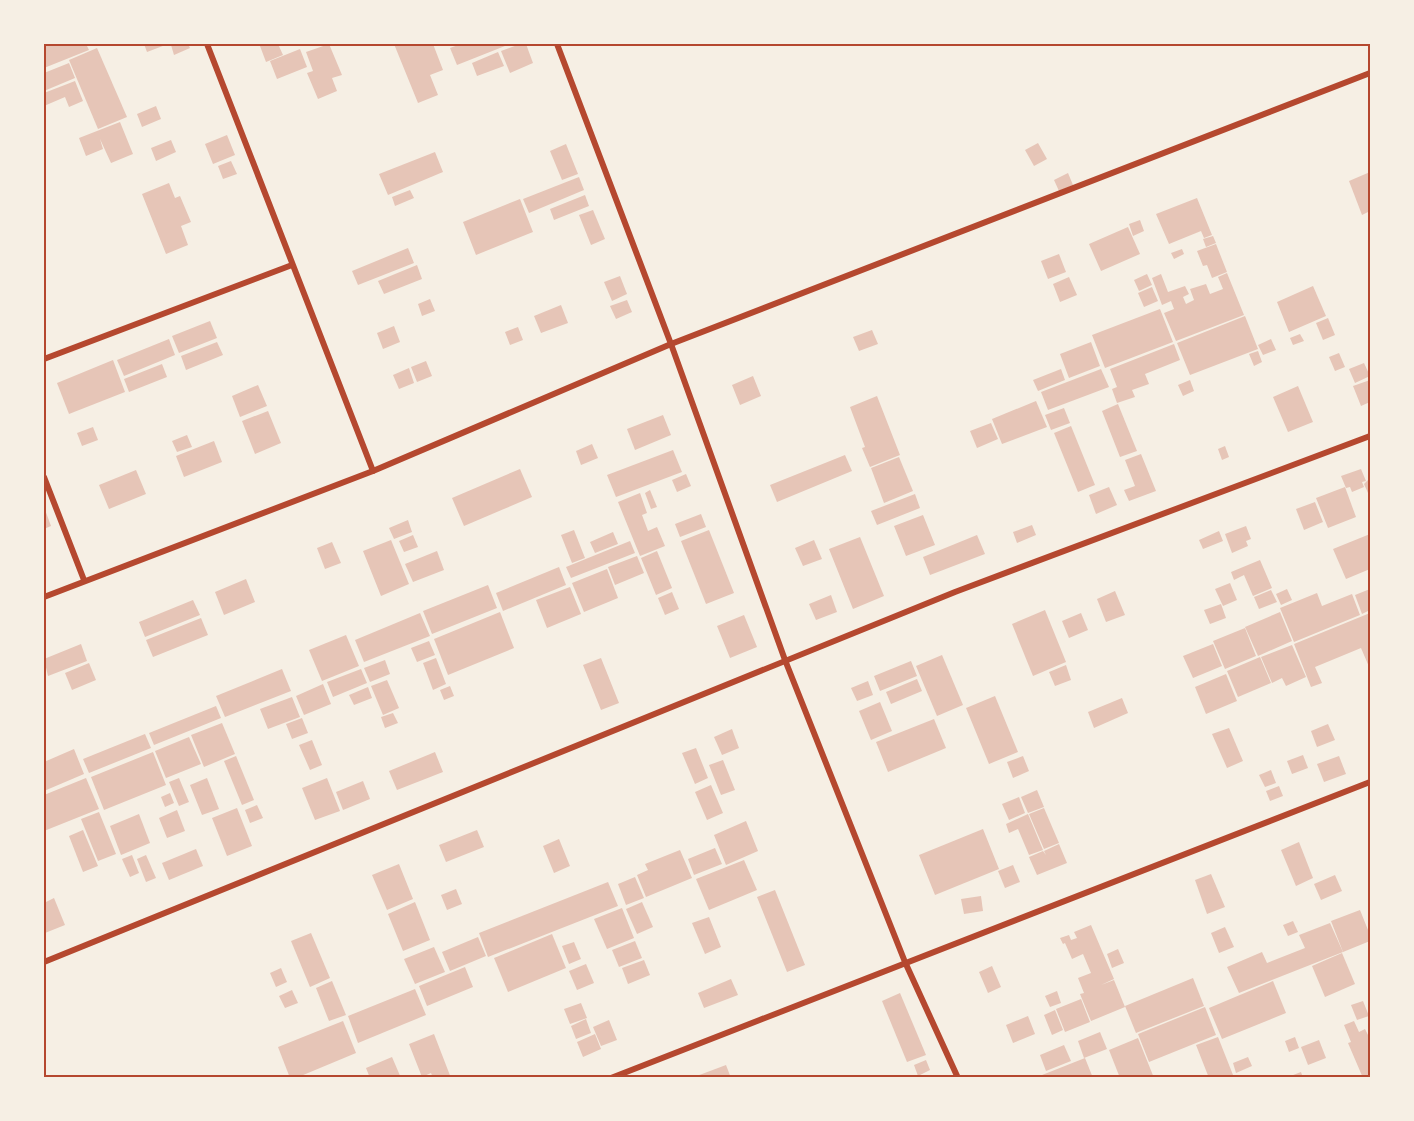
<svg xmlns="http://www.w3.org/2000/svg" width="1414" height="1121" viewBox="0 0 1414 1121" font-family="'Space Grotesk',sans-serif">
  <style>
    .building { fill: #e6c5b7 }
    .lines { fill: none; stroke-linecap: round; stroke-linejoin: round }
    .minor { stroke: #b5482f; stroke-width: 6 }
    .neatline { fill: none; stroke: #b5482f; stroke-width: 2 }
  </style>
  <rect width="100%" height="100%" fill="#f6efe4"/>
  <!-- building -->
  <g class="building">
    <path d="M44,44H86L89,50L44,68Z"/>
    <path d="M144,44H168L147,52Z"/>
    <path d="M175,44H188L190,48L174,55L171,45Z"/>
    <path d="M265,44H278L283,55L266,62L260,46Z"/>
    <path d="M329,44L342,75L332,78L337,91L318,99L307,73L313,71L306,52Z"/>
    <path d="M394,44H433L443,70L430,75L438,95L418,103Z"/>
    <path d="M461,44H510L457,65L450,48Z"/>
    <path d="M520,44H526L533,63L510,73L501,51Z"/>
    <path d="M97,48L127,117L98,129L69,60Z"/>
    <path d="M300,49L307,67L277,79L270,61Z"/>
    <path d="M498,52L504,66L477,76L472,63Z"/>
    <path d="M69,63L75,78L44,91V73Z"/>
    <path d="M75,81L83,101L69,107L65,97L44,106V93Z"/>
    <path d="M156,106L161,119L142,127L137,114Z"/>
    <path d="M120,122L133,154L111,163L100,139L103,149L86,156L79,138Z"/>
    <path d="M227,135L235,155L213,164L205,144Z"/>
    <path d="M171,140L176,152L156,161L151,148Z"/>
    <path d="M1038,143L1047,159L1034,166L1025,150Z"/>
    <path d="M566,144L578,174L562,180L550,151Z"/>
    <path d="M435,152L443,172L388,195L379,174Z"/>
    <path d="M231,161L237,174L223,179L218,166Z"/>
    <path d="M1370,172V211L1362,215L1349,181Z"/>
    <path d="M1068,173L1073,185L1059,191L1054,180Z"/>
    <path d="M579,177L584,190L529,213L523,199Z"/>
    <path d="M169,183L175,198L180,196L191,222L181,226L188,245L166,254L142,194Z"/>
    <path d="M410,190L414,198L395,206L392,197Z"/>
    <path d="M585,195L589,206L554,220L550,209Z"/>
    <path d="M1197,198L1212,235L1204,238L1201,231L1169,244L1156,214Z"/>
    <path d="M520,199L533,232L476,255L463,222Z"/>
    <path d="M593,210L605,239L591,245L579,215Z"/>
    <path d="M1140,220L1144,231L1133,236L1129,224Z"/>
    <path d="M1128,227L1140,254L1101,271L1089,244Z"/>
    <path d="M1213,236L1216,243L1206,247L1203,239Z"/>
    <path d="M1216,244L1227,272L1212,278L1207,265L1203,266L1197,251Z"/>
    <path d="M408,248L414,263L358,285L352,271Z"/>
    <path d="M1182,249L1184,254L1174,259L1171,253Z"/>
    <path d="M1059,254L1066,272L1048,279L1041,261Z"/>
    <path d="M417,265L422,279L384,294L378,281Z"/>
    <path d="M1227,273L1244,315L1176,341L1164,313L1174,309L1171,301L1162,305L1152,278L1161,274L1168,292L1185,286L1189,294L1183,297L1186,304L1194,300L1190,289L1206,284L1210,294L1223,289L1218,277Z"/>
    <path d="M1147,274L1152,285L1139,291L1134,280Z"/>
    <path d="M620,276L627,294L612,301L604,282Z"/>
    <path d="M1069,277L1077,295L1060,302L1053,284Z"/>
    <path d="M1313,286L1326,316L1289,332L1277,302Z"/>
    <path d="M1152,287L1158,301L1144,307L1138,293Z"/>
    <path d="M430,299L435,311L422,316L418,304Z"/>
    <path d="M627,300L632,312L616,319L610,306Z"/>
    <path d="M561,305L568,323L541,333L534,316Z"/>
    <path d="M1160,309L1173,342L1105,368L1092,335Z"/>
    <path d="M1245,316L1258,349L1190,375L1177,343Z"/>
    <path d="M1328,318L1335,335L1323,340L1316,323Z"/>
    <path d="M210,321L217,338L179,353L172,336Z"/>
    <path d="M394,326L400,342L383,349L377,333Z"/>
    <path d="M518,327L523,340L510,345L505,332Z"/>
    <path d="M872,330L878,344L859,351L853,337Z"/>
    <path d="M1300,334L1304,341L1293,345L1290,338Z"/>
    <path d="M169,339L175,355L124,376L117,360Z"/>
    <path d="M1271,339L1276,350L1263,355L1258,345Z"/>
    <path d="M217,342L223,355L186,370L181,356Z"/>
    <path d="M1091,342L1100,366L1069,378L1060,354Z"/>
    <path d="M1174,344L1180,360L1145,374L1149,384L1132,390L1135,397L1117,403L1112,389L1117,387L1110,369Z"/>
    <path d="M1258,351L1262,362L1254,366L1249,354Z"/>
    <path d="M1339,353L1345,367L1335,371L1329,357Z"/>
    <path d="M113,360L125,392L69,414L57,383Z"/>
    <path d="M426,361L432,376L417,382L411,367Z"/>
    <path d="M1364,363L1370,376L1355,383L1349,369Z"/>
    <path d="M162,364L167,377L129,392L124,379Z"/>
    <path d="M409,368L414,383L399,389L393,375Z"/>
    <path d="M1061,369L1065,380L1038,391L1033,380Z"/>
    <path d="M1101,369L1109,387L1048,410L1041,392Z"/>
    <path d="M753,376L761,396L740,405L732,385Z"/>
    <path d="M1190,380L1194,391L1183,396L1178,385Z"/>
    <path d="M1370,380V402L1361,406L1353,386Z"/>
    <path d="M258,385L267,406L240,417L232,396Z"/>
    <path d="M1298,386L1313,422L1288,432L1273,397Z"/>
    <path d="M877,396L900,455L870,467L862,448L865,447L850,407Z"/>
    <path d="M1036,401L1047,427L1002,444L992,419Z"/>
    <path d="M1118,404L1137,451L1120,457L1102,411Z"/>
    <path d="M1064,408L1070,423L1051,430L1045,415Z"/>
    <path d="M268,411L281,443L255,454L242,421Z"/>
    <path d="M663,415L671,435L635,450L627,429Z"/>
    <path d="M991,423L998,439L977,448L970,431Z"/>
    <path d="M1071,426L1095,485L1078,492L1054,433Z"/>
    <path d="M93,427L98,440L82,446L77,433Z"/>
    <path d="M187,435L192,447L177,452L172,441Z"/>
    <path d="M214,441L222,462L184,477L176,456Z"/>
    <path d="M592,444L598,458L581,465L576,451Z"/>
    <path d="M1225,446L1229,457L1222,460L1218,449Z"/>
    <path d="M673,450L682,472L616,497L607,475Z"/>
    <path d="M1141,454L1156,491L1129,501L1124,490L1135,486L1125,460Z"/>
    <path d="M845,455L852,471L777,502L770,485Z"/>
    <path d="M899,457L913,491L884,503L871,468Z"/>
    <path d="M520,469L532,497L464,526L452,498Z"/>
    <path d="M1361,469L1366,481L1362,482L1364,487L1352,492L1350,487L1346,488L1341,476Z"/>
    <path d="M136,470L146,494L109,509L99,485Z"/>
    <path d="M686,474L691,486L677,492L672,480Z"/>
    <path d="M1370,478V493H1368L1364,484Z"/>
    <path d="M1109,487L1117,505L1096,514L1089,495Z"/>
    <path d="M1345,487L1356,517L1328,528L1316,498Z"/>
    <path d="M650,490L657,507L651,509L645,493Z"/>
    <path d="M640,493L647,513L642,515L648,531L657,527L665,546L640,556L618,502Z"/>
    <path d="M915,494L920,508L877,525L871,511Z"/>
    <path d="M1315,502L1323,522L1304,530L1296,509Z"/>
    <path d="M44,507L51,526L44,529Z"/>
    <path d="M701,514L706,527L680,537L675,524Z"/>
    <path d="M923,515L935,545L906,556L894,526Z"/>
    <path d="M408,520L412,532L394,539L389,528Z"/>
    <path d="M1032,525L1036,535L1017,543L1013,532Z"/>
    <path d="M1246,526L1251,539L1246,541L1248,546L1232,553L1225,534Z"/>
    <path d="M574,530L585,558L572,563L561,535Z"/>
    <path d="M709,530L734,593L706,604L681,541Z"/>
    <path d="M1219,531L1223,541L1203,549L1199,540Z"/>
    <path d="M613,532L618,544L595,553L590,542Z"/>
    <path d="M1370,534V569L1346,579L1333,549Z"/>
    <path d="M413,535L418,547L404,552L399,541Z"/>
    <path d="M977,535L985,554L930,575L923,557Z"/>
    <path d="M860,537L884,596L853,609L829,549Z"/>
    <path d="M391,540L409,584L381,596L363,551Z"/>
    <path d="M814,540L822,559L803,566L795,548Z"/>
    <path d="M630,541L635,553L571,578L566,567Z"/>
    <path d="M332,542L341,563L325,569L317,548Z"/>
    <path d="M437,551L444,570L413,582L405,564Z"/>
    <path d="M657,551L672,588L656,595L641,558Z"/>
    <path d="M637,556L644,573L615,585L608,567Z"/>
    <path d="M1260,560L1272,588L1253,596L1244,575L1234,580L1231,572Z"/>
    <path d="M559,567L566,585L503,611L496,593Z"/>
    <path d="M607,569L618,598L584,612L572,583Z"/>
    <path d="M246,579L255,602L224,615L215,592Z"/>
    <path d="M1230,583L1237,600L1223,606L1215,589Z"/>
    <path d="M488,585L497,608L432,634L423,611Z"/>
    <path d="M570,587L581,614L547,628L536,600Z"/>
    <path d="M1287,589L1292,600L1281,605L1276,594Z"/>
    <path d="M1370,589V610L1362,614L1355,595Z"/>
    <path d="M1271,590L1277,602L1259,609L1254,597Z"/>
    <path d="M1115,591L1125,615L1106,622L1097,599Z"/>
    <path d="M672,592L679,609L665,615L658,598Z"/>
    <path d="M1317,593L1322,606L1352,594L1360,615L1294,642L1280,608Z"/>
    <path d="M831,595L837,612L816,620L809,604Z"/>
    <path d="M193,600L200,615L145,637L139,622Z"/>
    <path d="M1221,604L1226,618L1210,624L1204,610Z"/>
    <path d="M1045,610L1066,662L1033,676L1012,624Z"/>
    <path d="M500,612L514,648L448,675L434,639Z"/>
    <path d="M1280,612L1292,641L1258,656L1245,627Z"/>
    <path d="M420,613L430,636L364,662L355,640Z"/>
    <path d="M1081,613L1088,630L1069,638L1062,621Z"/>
    <path d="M1370,613V669L1361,648L1315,667L1322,683L1311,687L1294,644Z"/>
    <path d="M744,615L757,647L730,658L717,626Z"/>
    <path d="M201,618L208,635L153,657L146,640Z"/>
    <path d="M1245,628L1256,656L1225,669L1213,641Z"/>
    <path d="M346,635L359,666L322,681L309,650Z"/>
    <path d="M429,641L435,655L417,662L411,648Z"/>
    <path d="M81,644L87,661L48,676L44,659Z"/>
    <path d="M1213,644L1222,666L1193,678L1183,656Z"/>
    <path d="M1292,645L1306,677L1286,686L1282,678L1272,683L1261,657Z"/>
    <path d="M942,655L963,705L937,716L916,666Z"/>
    <path d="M1260,657L1271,683L1238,697L1227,671Z"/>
    <path d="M436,658L446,684L433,690L423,663Z"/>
    <path d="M601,658L619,703L601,710L583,665Z"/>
    <path d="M385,660L390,674L370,682L364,668Z"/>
    <path d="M911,661L917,676L880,691L874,676Z"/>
    <path d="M89,663L96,680L72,690L65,673Z"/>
    <path d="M1066,665L1071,680L1055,686L1049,672Z"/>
    <path d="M282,669L291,691L225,717L216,696Z"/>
    <path d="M361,669L367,683L333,697L327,682Z"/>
    <path d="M1226,674L1237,701L1206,714L1195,687Z"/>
    <path d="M917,679L922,691L891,704L886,692Z"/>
    <path d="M387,680L399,708L383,715L371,686Z"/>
    <path d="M868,681L873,695L857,701L851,688Z"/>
    <path d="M323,684L331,704L304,715L296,696Z"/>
    <path d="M450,686L454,696L444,700L440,690Z"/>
    <path d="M368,687L372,698L354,705L349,695Z"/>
    <path d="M995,696L1018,752L989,764L966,708Z"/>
    <path d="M292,697L300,717L268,729L260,709Z"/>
    <path d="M1122,698L1128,713L1094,728L1088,712Z"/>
    <path d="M880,702L892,731L871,740L859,711Z"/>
    <path d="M216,706L221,718L154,745L149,733Z"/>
    <path d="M393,713L398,723L385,728L381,717Z"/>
    <path d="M302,718L308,733L292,739L286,724Z"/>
    <path d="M934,719L946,748L888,772L876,742Z"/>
    <path d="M222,723L235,754L204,767L191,735Z"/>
    <path d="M1328,724L1335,740L1317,747L1311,731Z"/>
    <path d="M1229,728L1243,761L1227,768L1212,734Z"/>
    <path d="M732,729L739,748L722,755L714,737Z"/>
    <path d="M145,734L151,748L89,773L83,759Z"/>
    <path d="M189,737L201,764L166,778L155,751Z"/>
    <path d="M312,740L322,765L310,770L299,745Z"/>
    <path d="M696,748L708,778L695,784L682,753Z"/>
    <path d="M74,749L84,774L44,791V762Z"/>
    <path d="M153,752L166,785L104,810L91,777Z"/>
    <path d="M435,752L443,772L397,790L389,771Z"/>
    <path d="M1303,755L1308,768L1292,774L1287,761Z"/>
    <path d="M236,756L254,800L242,805L224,761Z"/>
    <path d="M1023,756L1029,771L1013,778L1007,762Z"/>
    <path d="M1339,756L1346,774L1324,782L1317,764Z"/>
    <path d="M723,760L735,790L721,795L709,765Z"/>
    <path d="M1271,770L1276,783L1265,787L1259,775Z"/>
    <path d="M86,778L99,809L44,831V795Z"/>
    <path d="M179,778L189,802L179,806L169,782Z"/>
    <path d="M207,778L219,809L202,815L190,785Z"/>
    <path d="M327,778L340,811L315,820L302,788Z"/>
    <path d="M363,781L370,799L343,810L336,792Z"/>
    <path d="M711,785L723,813L707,820L695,792Z"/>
    <path d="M1279,786L1283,796L1270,801L1266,791Z"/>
    <path d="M1037,790L1044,807L1028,813L1021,797Z"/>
    <path d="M170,793L174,803L165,807L161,797Z"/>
    <path d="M1019,797L1025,813L1009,820L1002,804Z"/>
    <path d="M257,805L263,818L250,823L245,810Z"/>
    <path d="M237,808L252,846L227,856L212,818Z"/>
    <path d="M1044,808L1059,843L1044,849L1029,814Z"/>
    <path d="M177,810L185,831L167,838L159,818Z"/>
    <path d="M99,812L116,854L98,861L81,819Z"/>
    <path d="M139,814L150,843L121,855L110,826Z"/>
    <path d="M1028,814L1043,850L1029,855L1018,829L1009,833L1006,824Z"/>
    <path d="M746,821L758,851L726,865L714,835Z"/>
    <path d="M983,829L999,869L935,895L919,855Z"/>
    <path d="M83,830L98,866L83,872L69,836Z"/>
    <path d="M477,830L484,847L446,862L439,845Z"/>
    <path d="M559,839L570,866L554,873L543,846Z"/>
    <path d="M1299,842L1313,878L1296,886L1281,850Z"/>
    <path d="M1059,844L1067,863L1037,875L1029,857L1043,851L1046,855L1044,851Z"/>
    <path d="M715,848L722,864L694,875L688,859Z"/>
    <path d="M196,849L203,866L169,880L162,863Z"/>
    <path d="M680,850L692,878L646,897L637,875L648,870L645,864Z"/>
    <path d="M132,855L139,873L130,877L122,859Z"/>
    <path d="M146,855L156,878L146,882L137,859Z"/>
    <path d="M744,860L757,890L709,910L696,879Z"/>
    <path d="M399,864L413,899L387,910L372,875Z"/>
    <path d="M1013,865L1020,882L1005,888L998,871Z"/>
    <path d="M1211,874L1225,907L1207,914L1195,880Z"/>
    <path d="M1335,875L1342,891L1321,900L1314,884Z"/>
    <path d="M635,877L644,898L626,905L618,884Z"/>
    <path d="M608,882L618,906L488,957L479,933Z"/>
    <path d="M456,889L462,904L447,910L441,895Z"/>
    <path d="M775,890L805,965L787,972L757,897Z"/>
    <path d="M981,896L983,911L964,914L961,899Z"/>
    <path d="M54,898L65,925L45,933L44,903Z"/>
    <path d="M415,902L430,940L403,951L388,914Z"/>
    <path d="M642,902L653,927L637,934L626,909Z"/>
    <path d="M622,908L634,938L607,949L594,919Z"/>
    <path d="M1360,910L1370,935V941L1343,952L1331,921Z"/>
    <path d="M709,917L721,947L705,954L692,923Z"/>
    <path d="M1293,921L1298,932L1288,936L1283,925Z"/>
    <path d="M1330,923L1343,952L1239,993L1227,967L1262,952L1267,963L1305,948L1299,935Z"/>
    <path d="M1091,925L1114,979L1101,985L1114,980L1125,1007L1091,1021L1080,994L1084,993L1078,978L1091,973L1083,954L1072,959L1065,943L1063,944L1060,938L1069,935L1071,940L1077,938L1074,932Z"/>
    <path d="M1225,927L1234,947L1219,953L1211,933Z"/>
    <path d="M311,933L330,978L310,987L291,941Z"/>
    <path d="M552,934L566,968L508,992L494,958Z"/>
    <path d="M478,937L486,956L450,971L442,952Z"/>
    <path d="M635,941L642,958L619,967L612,950Z"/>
    <path d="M574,942L581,959L569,964L562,946Z"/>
    <path d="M434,947L445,972L415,984L404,959Z"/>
    <path d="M1118,949L1124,963L1112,968L1107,954Z"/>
    <path d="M1342,953L1355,984L1325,997L1312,966Z"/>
    <path d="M644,960L650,975L628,984L622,968Z"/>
    <path d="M586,964L594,983L577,990L569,971Z"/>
    <path d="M992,966L1001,987L988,993L979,972Z"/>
    <path d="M465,967L473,987L427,1006L419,986Z"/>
    <path d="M281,968L287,982L276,987L270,973Z"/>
    <path d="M1193,978L1204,1006L1136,1033L1125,1006Z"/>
    <path d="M731,979L738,995L704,1008L698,993Z"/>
    <path d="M332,981L346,1015L329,1021L316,988Z"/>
    <path d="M1273,981L1286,1013L1222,1039L1209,1008Z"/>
    <path d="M415,989L426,1015L358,1043L348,1016Z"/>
    <path d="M292,990L298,1003L285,1008L279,996Z"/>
    <path d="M1057,991L1061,1003L1050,1007L1045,996Z"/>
    <path d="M900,993L926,1055L907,1062L882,1001Z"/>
    <path d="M1081,999L1090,1022L1065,1032L1056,1009Z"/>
    <path d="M1363,1001L1369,1016L1357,1020L1351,1005Z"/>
    <path d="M581,1003L587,1018L570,1024L564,1009Z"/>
    <path d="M1205,1007L1216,1035L1149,1062L1138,1034Z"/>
    <path d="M1055,1010L1063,1030L1052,1035L1044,1015Z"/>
    <path d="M1028,1016L1035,1034L1013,1043L1006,1025Z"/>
    <path d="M586,1019L591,1033L576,1039L571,1026Z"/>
    <path d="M609,1020L617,1040L601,1046L593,1027Z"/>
    <path d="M343,1021L356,1053L296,1078H290L278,1047Z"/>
    <path d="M1354,1021L1359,1032L1365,1029L1368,1035L1370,1034V1078H1363L1348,1043L1351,1042L1344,1025Z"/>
    <path d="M1100,1032L1107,1049L1084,1058L1078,1041Z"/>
    <path d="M434,1034L451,1078H433L431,1073L422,1077L409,1044Z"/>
    <path d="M595,1034L601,1049L583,1057L577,1042Z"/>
    <path d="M1218,1037L1233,1075L1226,1078H1209L1196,1045Z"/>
    <path d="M1295,1037L1299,1048L1289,1052L1285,1041Z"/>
    <path d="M1138,1038L1154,1078H1120L1109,1050Z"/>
    <path d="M1319,1040L1326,1058L1308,1065L1301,1047Z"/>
    <path d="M1064,1045L1071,1061L1046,1071L1040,1055Z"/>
    <path d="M392,1057L401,1078H370L366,1068Z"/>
    <path d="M1248,1057L1252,1066L1236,1073L1233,1063Z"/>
    <path d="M1085,1058L1093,1078H1037V1077Z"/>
    <path d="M926,1060L930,1070L918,1076L914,1065Z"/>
    <path d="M726,1065L731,1078H694V1077Z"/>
    <path d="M1301,1072L1303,1078H1288V1077Z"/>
  </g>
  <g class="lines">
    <!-- minor -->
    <g class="minor">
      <path d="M207,44L373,471"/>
      <path d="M557,44L671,344L785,660L905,962L958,1078"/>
      <path d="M44,359L292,265"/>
      <path d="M44,477L84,580"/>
      <path d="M44,597L373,471L671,344L1370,73"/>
      <path d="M44,962L955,592L1370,436"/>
      <path d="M611,1078L1370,782"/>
    </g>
  </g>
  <!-- border -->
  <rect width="1414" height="1121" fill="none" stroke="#f6efe4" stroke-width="90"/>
  <rect x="45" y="45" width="1324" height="1031" class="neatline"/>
</svg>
